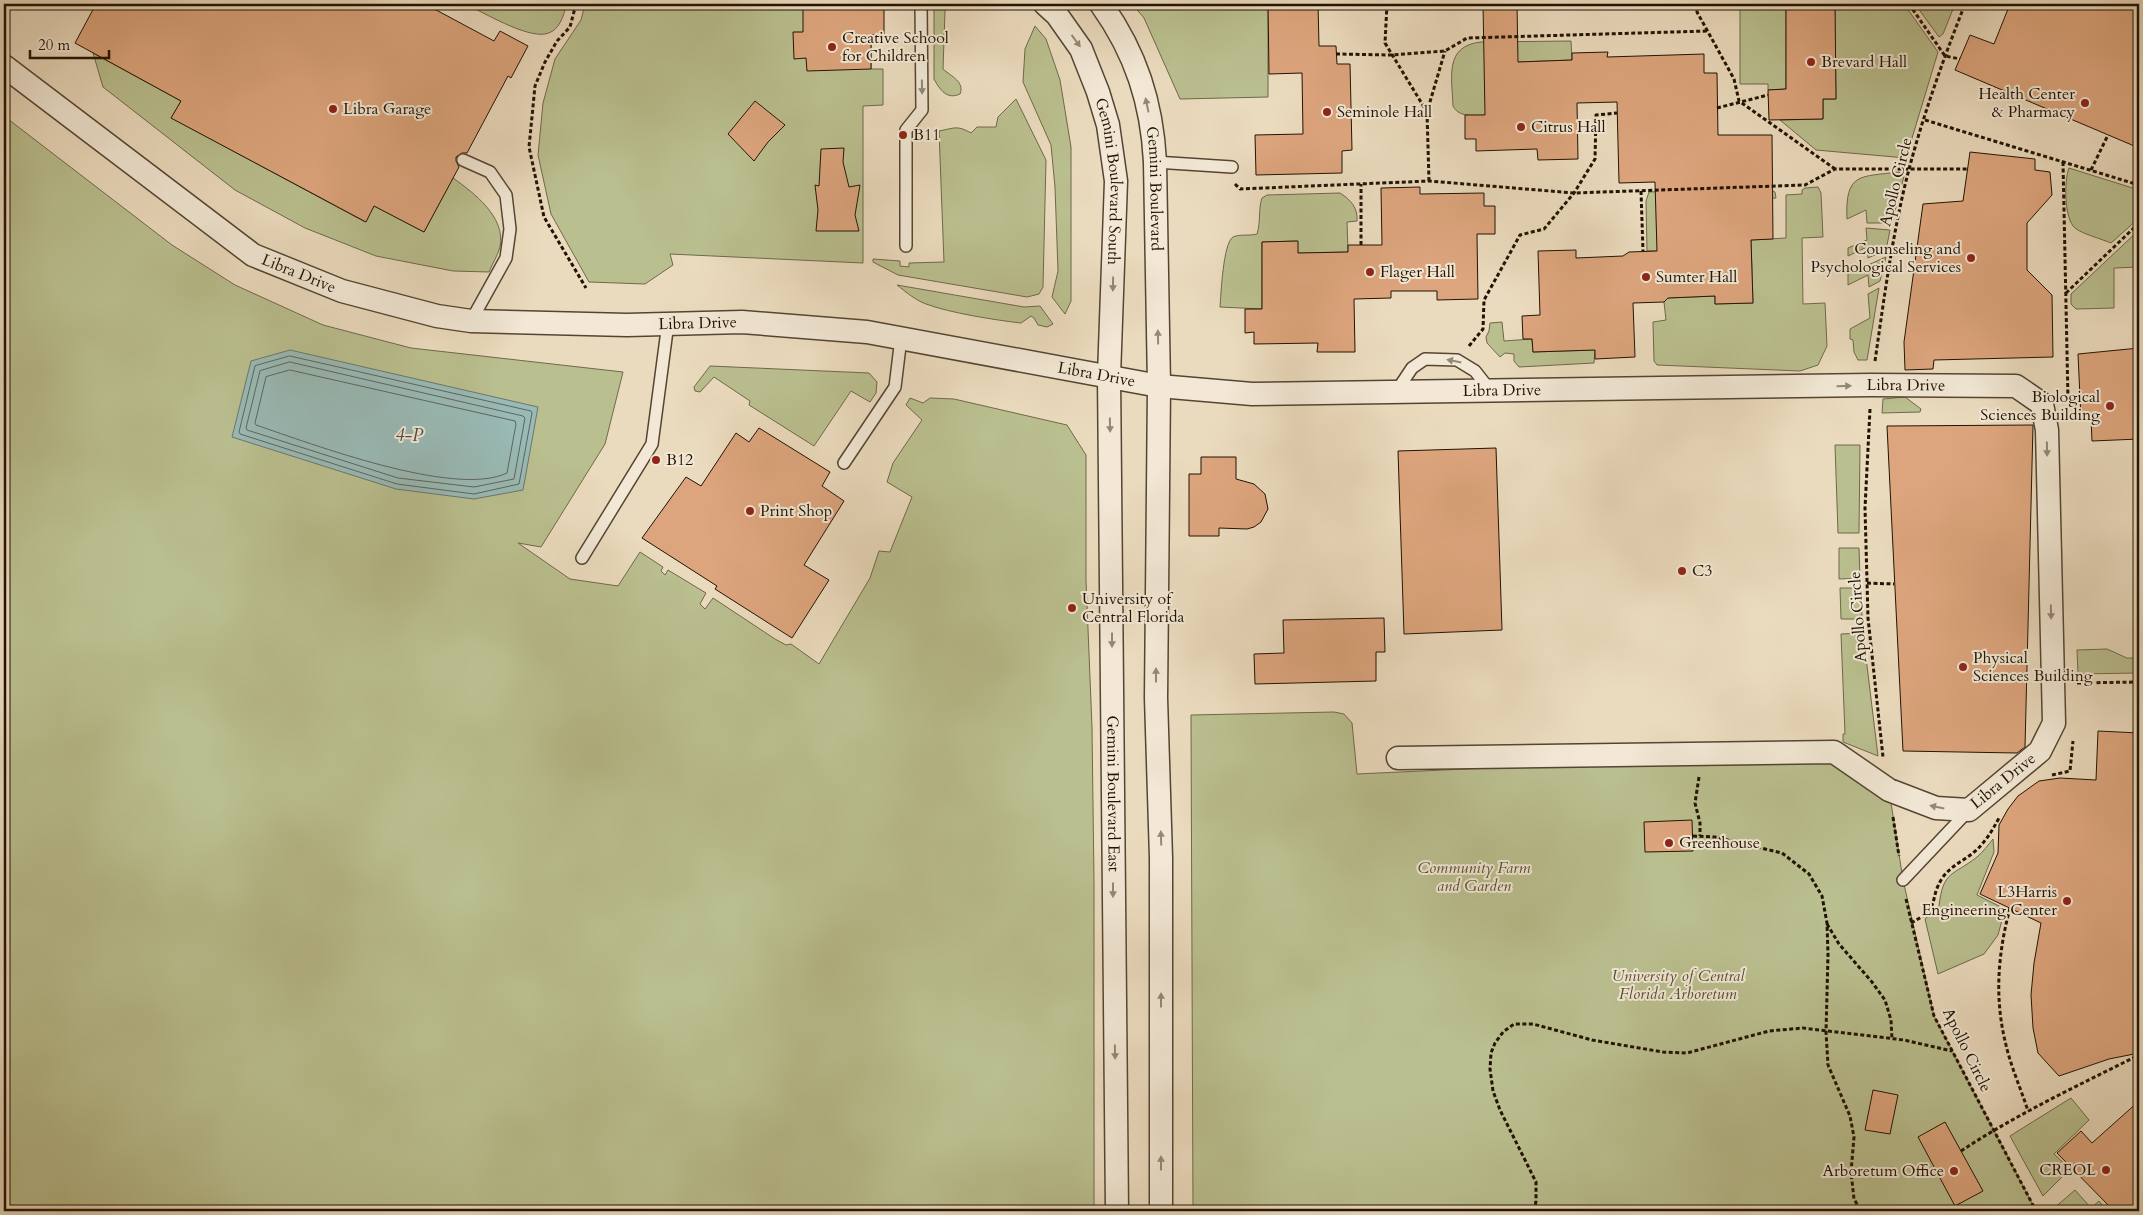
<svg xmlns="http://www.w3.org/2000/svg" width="2143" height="1215" viewBox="0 0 2143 1215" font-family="Cardo,serif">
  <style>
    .green { fill: #babf8f; stroke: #6e6949 }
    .water { fill: #99bab6; stroke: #69776e }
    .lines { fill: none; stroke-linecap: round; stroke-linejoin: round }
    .shore { stroke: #5d665c; stroke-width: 1 }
    .building { fill: #dda57d; stroke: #211303 }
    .lane-casing { stroke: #544532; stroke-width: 14 }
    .street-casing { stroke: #544532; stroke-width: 25 }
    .path { stroke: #211303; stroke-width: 3; stroke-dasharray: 4 2.5; stroke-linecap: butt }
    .lane { stroke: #f2e8d5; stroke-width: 11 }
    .street { stroke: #f2e8d5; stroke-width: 22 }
    .oneway { fill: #948876 }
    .poi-dot { fill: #8f2418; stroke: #f2e8d5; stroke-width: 2 }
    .labels { text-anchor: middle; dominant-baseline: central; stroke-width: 4; stroke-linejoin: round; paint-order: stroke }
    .poi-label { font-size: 16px; fill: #211303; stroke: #f2e8d5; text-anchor: start }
    .street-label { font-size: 16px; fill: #211303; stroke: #f2e8d5 }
    .park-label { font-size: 16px; font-style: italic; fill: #574f34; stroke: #f2e8d5 }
    .water-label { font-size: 18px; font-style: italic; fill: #4b4d42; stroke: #f2e8d5 }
  </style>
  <rect width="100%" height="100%" fill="#ebdbbe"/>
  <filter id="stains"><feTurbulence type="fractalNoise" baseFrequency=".004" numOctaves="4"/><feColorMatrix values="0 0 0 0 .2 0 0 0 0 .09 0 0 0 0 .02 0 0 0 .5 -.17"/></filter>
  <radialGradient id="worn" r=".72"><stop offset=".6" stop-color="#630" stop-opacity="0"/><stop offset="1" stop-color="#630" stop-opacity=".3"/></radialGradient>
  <!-- green -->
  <g class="green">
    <path d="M465,4H566C564,16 559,32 545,34C524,37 485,13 465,4Z"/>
    <path d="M585,4H877L871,35V69H883V105L863,106V263L670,254L673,265L645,284L589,282L551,214L538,155L543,103L555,59L581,20Z"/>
    <path d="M934,4H951L945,11L943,69C951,76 965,82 960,94C947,100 940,90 934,79Z"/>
    <path d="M1132,4H1268V97L1180,99L1144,18Z"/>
    <path d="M1740,4H1786V89L1768,90V84H1740Z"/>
    <path d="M1835,4H1904L1938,52L1906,158L1816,150L1780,120L1823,119V99H1836Z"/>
    <path d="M1915,4H1955L1943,34L1939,37Z"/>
    <path d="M1035,26L1046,39L1060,80L1071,147V301L1065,314L1052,297L1058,271L1055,187L1051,145L1023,82L1025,49Z"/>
    <path d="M1571,41L1572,60L1518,62L1485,115C1474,115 1459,118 1453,106C1452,77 1444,46 1481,42Z"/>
    <path d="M93,53L181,101L172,118L365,222L374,206L424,232L453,178C474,193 506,217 500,247C498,255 492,264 489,272L453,271L376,256L305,228L235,190L103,87Z"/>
    <path d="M1016,99L1046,160L1043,287L1039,294L1027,297L898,275L873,262V259L900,261V266L909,267V263L944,262L939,131C955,128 957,125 971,133L977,127H996L998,117Z"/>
    <path d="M4,116L172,245L235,285L323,325L411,348L623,372L605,444L541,547L518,543L570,579L618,586L640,552L663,567L661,571L665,575L668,570L706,593L700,604L705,609L713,598L775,639L786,645L791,644L819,664L870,578L879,551L890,552L912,497L887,482L893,463L922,420L906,405L910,398L923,403L930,398L954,399L1067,425L1086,455V580L1092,727L1094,882V1211H4Z"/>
    <path d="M2069,168L2139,190V218L2111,243C2102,239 2082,234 2075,228C2064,219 2064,180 2069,168Z"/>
    <path d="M1899,172L1904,176L1892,223H1867L1866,210L1847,219C1845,172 1860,177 1899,172Z"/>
    <path d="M1818,187L1821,193L1823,237L1802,238L1803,304L1825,303L1827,346L1818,365L1800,371L1657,365L1654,361L1653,322L1666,320L1664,302L1668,298L1715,296V304L1753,303L1751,240L1786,238V195L1802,194V190L1805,188Z"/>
    <path d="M1766,188L1775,192L1776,198L1698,201L1657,251H1647L1646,201L1649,192Z"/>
    <path d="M1340,193C1351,200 1358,208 1357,221L1347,222L1348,252L1298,253L1297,241L1262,242V309L1220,307C1221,295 1223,243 1233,237C1239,234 1250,236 1257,234C1261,222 1258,210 1262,198L1267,195Z"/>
    <path d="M1866,228L1890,230L1886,250L1868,258L1867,247L1848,256V248L1867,240Z"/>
    <path d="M2139,230V267L2114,268V308L2076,309L2071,304V294Z"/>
    <path d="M1886,257L1880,281L1869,287L1868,275L1848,285V274Z"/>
    <path d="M897,285L1024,307L1040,306L1053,324L1047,327L1038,325L1034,318L1031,316L1021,323C995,320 950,313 926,304C915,300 906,292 897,285Z"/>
    <path d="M1879,288L1867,360H1858L1854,352L1853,340L1850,339V329L1870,318L1868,294Z"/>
    <path d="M1502,322L1504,341L1532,339L1533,352L1595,350L1594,363L1519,367L1514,361V354L1505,353L1500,357L1487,343L1486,337L1489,331L1490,323Z"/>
    <path d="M710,366L869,373L877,382L876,393L870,402L851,391L814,446L749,405L750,401L714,377L700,392L695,391L694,387Z"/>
    <path d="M1905,397L1921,409L1920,412L1882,413L1883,399Z"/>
    <path d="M1835,445H1860L1859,533H1838Z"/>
    <path d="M1839,548H1859L1860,578L1839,579Z"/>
    <path d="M1840,588H1861L1862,619H1841Z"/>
    <path d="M1863,633L1878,756L1843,742V734H1845L1841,634Z"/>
    <path d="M2107,649L2127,658H2139V673L2078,674L2077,650Z"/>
    <path d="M1334,712L1344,714L1352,723L1357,774L1834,752L1889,790L1903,880L1934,1016L2036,1211H1193L1191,715Z"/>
    <path d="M1993,839L1994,852L1977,895L2005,909L1998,935L1984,954L1938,974L1925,919L1939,906C1943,870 1953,876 1977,857C1983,852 1988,845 1993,839Z"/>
    <path d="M2071,1098L2089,1120L2054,1154L2070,1169L2043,1196L2010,1136Z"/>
    <path d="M2075,1190L2091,1208L2099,1201L2106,1210L2054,1211L2053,1209Z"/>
  </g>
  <!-- water -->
  <path class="water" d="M290,350L538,407L523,490L474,499L396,489L232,437L251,361Z"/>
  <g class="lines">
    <!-- shore -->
    <g class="shore">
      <path d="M290,356L531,411L532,413L519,484L474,494L397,484L240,434L239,432L255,366Z"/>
      <path d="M290,362L523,416L525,418L514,479L474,487L398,478L247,430L246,428L260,371Z"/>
      <path d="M290,370L515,421L516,424L507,473C455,498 312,444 256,425L255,423L266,377Z"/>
    </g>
  </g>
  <!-- building -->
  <g class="building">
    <path d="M96,4H425L494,41L500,31L528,46L511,78L508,76L467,153H462L456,157V161L459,167L424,232L374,206L366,222L171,118L181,101L75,43Z"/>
    <path d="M803,4H884V34L871,35V69L807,71L806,58L794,59L793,32H803Z"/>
    <path d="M1268,4H1318L1319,46H1336L1337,64H1350L1352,150L1342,151V173L1256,175L1255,135L1303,134L1302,73L1269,74Z"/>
    <path d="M1483,4H1517L1518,62L1572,60V53L1608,52L1607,57L1704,54V73H1717L1718,135H1772L1773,239L1751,240L1753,303L1715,304V296L1668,298L1664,302L1633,303L1635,357L1595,359V350L1533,352L1532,339H1523L1522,316L1540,315L1538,251L1576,250V258L1623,256L1629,252L1657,251L1655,182L1619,183L1617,102L1577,103L1578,159L1538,160L1537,149L1476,151V139H1465V115H1485Z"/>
    <path d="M1786,4H1835L1836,99H1823V119L1769,120L1768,90L1786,89Z"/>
    <path d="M2010,4H2120L2139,13V148L1955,70L1970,35L1994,44Z"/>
    <path d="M755,101L785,125L768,142L754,161L728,134Z"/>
    <path d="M844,148L843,162L849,187L860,185L855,215L859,231H816L818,210L815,185L819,186L821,149Z"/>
    <path d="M1970,152L2035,159V170L2050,172L2052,195L2027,223V270L2052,295L2053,357L1934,360L1933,369L1905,370L1904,342L1923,204L1963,201Z"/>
    <path d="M1420,187V194L1484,193V206H1495V234H1477L1478,299L1437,300V291H1391V298L1354,299L1355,352H1317L1318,343L1254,344V332L1245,333V309H1262V242L1298,241V253L1348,252V245H1382L1381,188Z"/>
    <path d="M2139,348V439L2092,441L2091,419H2081L2078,354Z"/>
    <path d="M2033,425L2025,747L2017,753L1903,751L1887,426Z"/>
    <path d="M759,428L830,472L822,486L844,501L804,565L829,580L792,638L715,589L717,586L642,538L686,477L701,486L736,433L749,442Z"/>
    <path d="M1496,448L1502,630L1404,634L1398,451Z"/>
    <path d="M1201,457H1236V479L1254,484L1265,494L1268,509L1261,522L1254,527L1247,529L1219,528V536H1189V474H1201Z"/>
    <path d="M1384,618L1385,652H1376V681L1255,684L1254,654L1284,653L1283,620Z"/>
    <path d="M2098,731L2139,733V1053L2109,1059L2059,1076L2038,1053L2033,1028L2031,995L2034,963L2041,923L1980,894L1998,853L1999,825L2008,809L2018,796L2039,781L2060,778L2096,780Z"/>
    <path d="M1692,820L1693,851L1645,852L1644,822Z"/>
    <path d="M1873,1090L1898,1095L1890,1134L1865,1130Z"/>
    <path d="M2139,1101V1211H2114L2057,1153L2081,1131L2092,1143Z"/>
    <path d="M1945,1122L1983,1191L1955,1206L1918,1137Z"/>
  </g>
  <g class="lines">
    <!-- lane casing -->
    <g class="lane-casing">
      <g id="lane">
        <path d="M463,160L490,172L506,195L510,229L506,258L471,321"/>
        <path d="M1155,162L1232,167"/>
        <path d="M906,246V130L922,110L921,4"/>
        <path d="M1396,392L1412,368L1425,359L1457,360L1475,371L1490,390"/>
        <path d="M844,463L895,387L901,338"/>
        <path d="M582,558L652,444L668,323"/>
        <path d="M1903,880L1969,810"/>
      </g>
    </g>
    <!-- street casing -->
    <g class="street-casing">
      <g id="street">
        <path id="s1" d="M1045,4L1057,15L1081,49L1098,92L1108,125L1116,181L1109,376L1117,1211"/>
        <path id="s2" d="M1101,4C1136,53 1152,103 1155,162L1159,386L1156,698L1161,858V1211"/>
        <path id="s3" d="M4,66L253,255L342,291L437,316L471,321L627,325L742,322L867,332L1159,386L1252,394L1871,385L2016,386L2042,404L2047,430L2054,723L2040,751L1969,810L1936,808L1889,790L1834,752L1398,758"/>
      </g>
    </g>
    <!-- path -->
    <g class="path">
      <path d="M576,4L570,27L557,41L545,62L535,86L529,147L544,217L586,288"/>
      <path d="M1387,4L1385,43L1427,112L1445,51"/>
      <path d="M1697,4V12L1734,79L1739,101L1835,169"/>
      <path d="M1909,4L1945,56L1960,59"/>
      <path d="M1336,54L1392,55L1445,51L1467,38L1708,31"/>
      <path d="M1717,108L1768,95"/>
      <path d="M1427,112L1429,181"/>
      <path d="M1925,120L2139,185"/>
      <path d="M2063,162L2068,400"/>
      <path d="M2091,170L2108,135"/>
      <path d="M1235,184L1240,189L1429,181L1574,193L1805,185L1835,169H1967"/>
      <path d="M1641,191L1643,251"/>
      <path d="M1361,245V184"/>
      <path d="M2066,293L2139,223"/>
      <path d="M1469,346L1483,329L1484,300L1520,235L1544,229L1574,193L1595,159L1596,115L1617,113"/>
      <path d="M1875,361C1884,299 1892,237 1907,177C1922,118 1943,60 1965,4"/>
      <path d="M1870,409L1865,508L1868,618L1883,757"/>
      <path d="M1867,583L1894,584"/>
      <path d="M2077,683L2139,682"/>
      <path d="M2052,775L2070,771L2073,741"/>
      <path d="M1699,777L1695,803L1700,823V836"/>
      <path d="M1893,817L1899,856"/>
      <path d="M1693,836L1715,837L1782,853L1809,874L1822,896L1827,923L1828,954L1826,1032L1828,1065L1850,1116L1854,1137L1851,1172L1854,1199L1861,1211"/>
      <path d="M1906,899L1934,1016L2036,1211"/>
      <path d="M2010,908C1998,953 1994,998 2006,1045C2011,1067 2021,1089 2028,1111"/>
      <path d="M1911,923C1943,906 1927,901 1943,877C1951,866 1963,861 1973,853C1985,843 1992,831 1999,818"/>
      <path d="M1827,924L1839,944L1872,982L1885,1000L1891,1020L1892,1039"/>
      <path d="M1961,1151C2017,1114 2079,1085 2139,1055"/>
      <path d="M1534,1211L1536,1201V1182L1500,1110L1493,1091L1490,1069L1491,1053L1495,1043L1503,1032L1514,1024H1533L1592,1040L1663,1052L1687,1053L1769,1031L1803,1028L1904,1040L1952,1051"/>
    </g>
    <!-- lane -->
    <use href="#lane" class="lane"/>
    <!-- street -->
    <use href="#street" class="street"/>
  </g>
  <!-- one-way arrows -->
  <defs><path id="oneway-solid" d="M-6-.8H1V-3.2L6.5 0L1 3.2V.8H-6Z" transform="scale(1.25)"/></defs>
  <g class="oneway">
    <use href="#oneway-solid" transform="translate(1076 41) rotate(54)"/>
    <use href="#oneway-solid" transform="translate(922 87) rotate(89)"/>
    <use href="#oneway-solid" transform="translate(1147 105) rotate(-102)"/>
    <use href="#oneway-solid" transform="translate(1113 284) rotate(91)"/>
    <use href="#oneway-solid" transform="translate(1158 337) rotate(-91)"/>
    <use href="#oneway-solid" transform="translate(1454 361) rotate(-169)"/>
    <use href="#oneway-solid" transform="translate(1844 386) rotate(-1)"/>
    <use href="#oneway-solid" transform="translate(1110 425) rotate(89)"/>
    <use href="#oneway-solid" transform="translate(2047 449) rotate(89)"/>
    <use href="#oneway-solid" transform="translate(2051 612) rotate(89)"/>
    <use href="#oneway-solid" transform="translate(1112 640) rotate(90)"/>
    <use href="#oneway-solid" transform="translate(1156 675) rotate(-90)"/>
    <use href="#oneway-solid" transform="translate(1937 807) rotate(-168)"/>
    <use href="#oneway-solid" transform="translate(1161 838) rotate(-92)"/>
    <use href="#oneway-solid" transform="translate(1113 890) rotate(90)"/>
    <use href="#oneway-solid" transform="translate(1161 1000) rotate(-90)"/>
    <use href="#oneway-solid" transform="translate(1115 1052) rotate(89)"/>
    <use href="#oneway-solid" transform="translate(1161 1163) rotate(-90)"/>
  </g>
  <!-- markers -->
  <g class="poi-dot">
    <circle cx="832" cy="47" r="5"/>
    <circle cx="1811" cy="62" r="5"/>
    <circle cx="2085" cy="103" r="5"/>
    <circle cx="333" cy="109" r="5"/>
    <circle cx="1327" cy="112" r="5"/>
    <circle cx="1521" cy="127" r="5"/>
    <circle cx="903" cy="135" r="5"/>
    <circle cx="1971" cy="258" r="5"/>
    <circle cx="1370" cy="272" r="5"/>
    <circle cx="1646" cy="277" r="5"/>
    <circle cx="2110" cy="406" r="5"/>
    <circle cx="656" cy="460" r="5"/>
    <circle cx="750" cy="511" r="5"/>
    <circle cx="1682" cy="571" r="5"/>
    <circle cx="1072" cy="608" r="5"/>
    <circle cx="1963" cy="667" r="5"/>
    <circle cx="1669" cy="843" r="5"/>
    <circle cx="2067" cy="901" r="5"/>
    <circle cx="2106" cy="1170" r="5"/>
    <circle cx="1954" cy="1171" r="5"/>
  </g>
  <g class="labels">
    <!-- poi labels -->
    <g class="poi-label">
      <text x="842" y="38">Creative School<tspan x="842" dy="18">for Children</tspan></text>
      <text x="1821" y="62">Brevard Hall</text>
      <text x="2075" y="94" text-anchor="end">Health Center<tspan x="2075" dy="18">&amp; Pharmacy</tspan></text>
      <text x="343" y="109">Libra Garage</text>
      <text x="1337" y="112">Seminole Hall</text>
      <text x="1531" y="127">Citrus Hall</text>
      <text x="913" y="135">B11</text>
      <text x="1961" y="249" text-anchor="end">Counseling and<tspan x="1961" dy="18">Psychological Services</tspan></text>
      <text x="1380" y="272">Flager Hall</text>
      <text x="1656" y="277">Sumter Hall</text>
      <text x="2100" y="397" text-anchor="end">Biological<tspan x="2100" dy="18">Sciences Building</tspan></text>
      <text x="666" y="460">B12</text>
      <text x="760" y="511">Print Shop</text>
      <text x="1692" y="571">C3</text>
      <text x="1082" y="599">University of<tspan x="1082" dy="18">Central Florida</tspan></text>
      <text x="1973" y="658">Physical<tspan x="1973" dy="18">Sciences Building</tspan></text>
      <text x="1679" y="843">Greenhouse</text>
      <text x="2057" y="892" text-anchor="end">L3Harris<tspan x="2057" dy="18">Engineering Center</tspan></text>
      <text x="2096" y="1170" text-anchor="end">CREOL</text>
      <text x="1944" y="1171" text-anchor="end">Arboretum Office</text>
    </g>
    <!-- street labels -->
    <g class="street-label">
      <text stroke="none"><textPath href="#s1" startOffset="195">Gemini Boulevard South</textPath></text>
      <text transform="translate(1896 182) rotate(-76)">Apollo Circle</text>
      <text stroke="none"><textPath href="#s2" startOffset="196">Gemini Boulevard</textPath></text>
      <text stroke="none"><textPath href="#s3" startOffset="362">Libra Drive</textPath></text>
      <text stroke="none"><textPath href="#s3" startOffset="768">Libra Drive</textPath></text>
      <text stroke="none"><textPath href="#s3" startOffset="1171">Libra Drive</textPath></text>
      <text stroke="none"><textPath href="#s3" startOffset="1982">Libra Drive</textPath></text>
      <text stroke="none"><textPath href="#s3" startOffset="1578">Libra Drive</textPath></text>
      <text transform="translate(1858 617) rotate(-94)">Apollo Circle</text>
      <text transform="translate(2003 781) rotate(-39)">Libra Drive</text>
      <text stroke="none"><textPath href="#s1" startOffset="808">Gemini Boulevard East</textPath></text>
      <text transform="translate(1967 1050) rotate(64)">Apollo Circle</text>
    </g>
    <!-- park labels -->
    <g class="park-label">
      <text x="1474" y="868">Community Farm<tspan x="1474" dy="18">and Garden</tspan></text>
      <text x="1678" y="976">University of Central<tspan x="1678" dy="18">Florida Arboretum</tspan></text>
    </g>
    <!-- water labels -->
    <g class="water-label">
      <text x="409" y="435">4-P</text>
    </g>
  </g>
  <!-- margin -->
  <rect width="2143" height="1215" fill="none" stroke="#ebdbbe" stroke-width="20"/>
  <rect x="5" y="5" width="2133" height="1205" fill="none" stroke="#211303" stroke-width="2.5"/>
  <rect x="10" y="10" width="2123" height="1195" fill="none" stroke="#211303"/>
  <!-- scale -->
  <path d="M30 50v8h79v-8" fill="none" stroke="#211303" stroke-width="2.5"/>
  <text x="38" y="50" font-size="15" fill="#211303" stroke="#f2e8d5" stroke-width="4" paint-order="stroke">20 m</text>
  <rect width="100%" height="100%" filter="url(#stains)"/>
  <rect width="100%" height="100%" fill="url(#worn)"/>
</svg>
